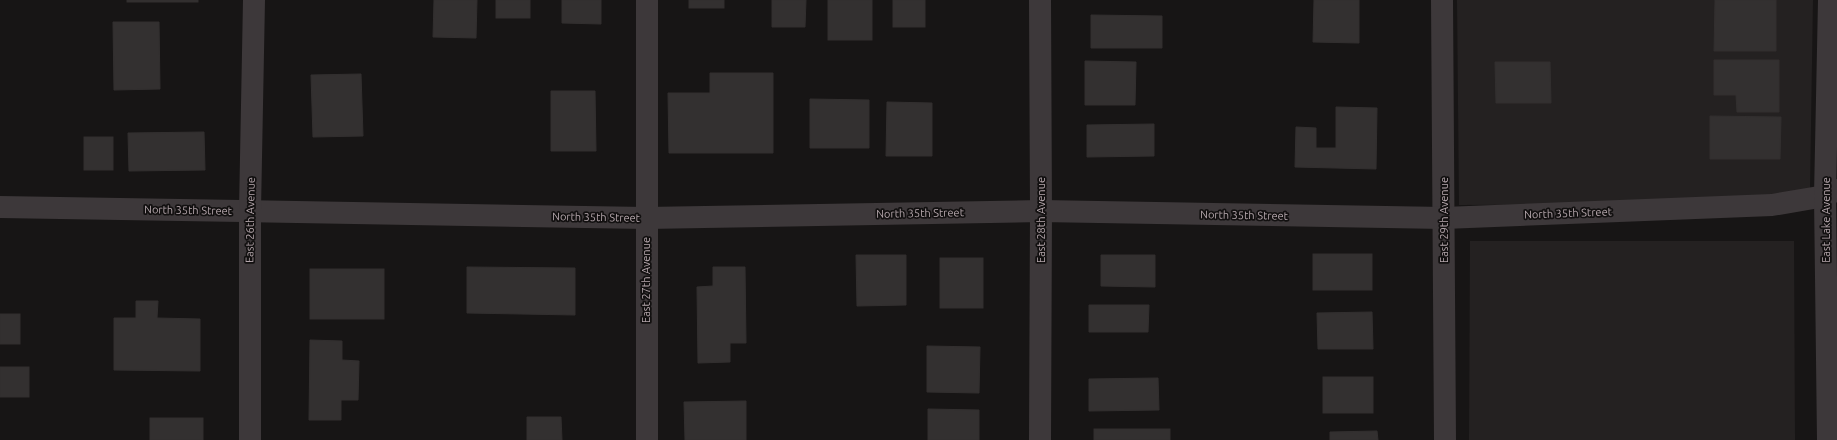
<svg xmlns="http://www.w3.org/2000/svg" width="1837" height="440" viewBox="0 0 1837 440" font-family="Ubuntu,sans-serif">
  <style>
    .built { fill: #242121 }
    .building { fill: #333030; stroke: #322f2f }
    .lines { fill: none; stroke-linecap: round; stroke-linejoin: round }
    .minor { stroke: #3d383a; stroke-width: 22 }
    .labels { text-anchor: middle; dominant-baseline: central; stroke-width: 3.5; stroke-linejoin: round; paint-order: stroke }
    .street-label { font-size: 11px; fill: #b6a8ad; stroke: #121010 }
  </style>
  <rect width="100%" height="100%" fill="#171515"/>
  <!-- built -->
  <g class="built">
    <path d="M1457,0H1813L1810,188L1774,204L1459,205Z"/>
    <path d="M1470,241H1794L1795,440H1469Z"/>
  </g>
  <!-- building -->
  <g class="building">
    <rect x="127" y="0" width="71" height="2"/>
    <path d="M434,0H477L476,38L433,37Z"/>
    <rect x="496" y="0" width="34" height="18"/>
    <path d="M562,0H601V24L562,23Z"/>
    <rect x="689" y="0" width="35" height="8"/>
    <path d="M772,0H806L805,27H772Z"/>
    <rect x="828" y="0" width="44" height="40"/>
    <rect x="893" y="0" width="32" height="27"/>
    <path d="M1314,0H1359V43L1313,42Z"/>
    <path d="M1715,0H1776V51H1714Z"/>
    <path d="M1091,15L1162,16V48H1091Z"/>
    <path d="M113,22H159L160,89L114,90Z"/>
    <path d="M1714,60H1779V112H1737L1736,95H1714Z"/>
    <path d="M1085,61L1136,62L1135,105H1085Z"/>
    <path d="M1495,62H1550L1551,103H1496Z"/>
    <path d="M710,73H773V153H669L668,93H710Z"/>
    <path d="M361,74L363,136L313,137L311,75Z"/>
    <path d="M551,91H595L596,151H551Z"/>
    <path d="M810,99L869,100V148H810Z"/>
    <path d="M887,102L932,103V156H886Z"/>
    <path d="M1336,107L1377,108L1376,169L1295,167L1296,127L1316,128V148H1336Z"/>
    <path d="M1710,116L1781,117L1780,159H1710Z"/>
    <path d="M1154,124V156L1087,157V125Z"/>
    <path d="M204,132L205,170L129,171L128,133Z"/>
    <rect x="84" y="137" width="29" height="33"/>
    <rect x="1313" y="254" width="59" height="36"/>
    <path d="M856,255H906V305L857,306Z"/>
    <path d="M1101,255H1155V287L1101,286Z"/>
    <rect x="940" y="258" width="43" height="50"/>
    <path d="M467,267L575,268V315L467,313Z"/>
    <path d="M713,267H745L746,343H730V362L698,363L697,287L713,286Z"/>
    <rect x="310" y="269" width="74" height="50"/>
    <path d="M136,301H158L157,318L200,319V371L114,370V318H136Z"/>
    <path d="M1089,305H1149L1148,332H1089Z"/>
    <path d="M1372,312L1373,349H1318L1317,313Z"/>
    <rect x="0" y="314" width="20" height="30"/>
    <path d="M310,340L342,341V360L359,361L358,400H341V420H309Z"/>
    <path d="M927,346L980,347L979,393L927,392Z"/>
    <rect x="0" y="367" width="29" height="30"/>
    <rect x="1323" y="377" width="50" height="36"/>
    <path d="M1158,378L1159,410L1089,411V379Z"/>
    <path d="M746,401V440H685L684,402Z"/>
    <path d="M928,409L979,410V440H928Z"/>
    <path d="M527,417H561L562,440H527Z"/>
    <rect x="150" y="418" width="53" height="22"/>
    <rect x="1094" y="429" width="76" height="11"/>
    <path d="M1377,431L1378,440H1330V432Z"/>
  </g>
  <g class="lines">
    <!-- minor -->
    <g class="minor">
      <path d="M1040,0L1041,211L1040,440"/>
      <path d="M1442,0L1445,440"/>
      <path d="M0,207L646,218L1041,211L1444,218L1772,205L1825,196L1837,190"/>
      <path d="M250,440V210L254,0"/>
      <path d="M647,440V0"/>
      <path d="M1828,440L1825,196L1829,0"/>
    </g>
  </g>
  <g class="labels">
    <!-- street labels -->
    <g class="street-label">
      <text transform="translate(188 210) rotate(1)">North 35th Street</text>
      <text transform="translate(920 213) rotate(-1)">North 35th Street</text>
      <text transform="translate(1568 213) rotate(-2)">North 35th Street</text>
      <text transform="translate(1244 215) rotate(1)">North 35th Street</text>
      <text transform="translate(596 217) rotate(1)">North 35th Street</text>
      <text transform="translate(250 220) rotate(-89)">East 26th Avenue</text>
      <text transform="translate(1041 220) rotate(-90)">East 28th Avenue</text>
      <text transform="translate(1444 220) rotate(-90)">East 29th Avenue</text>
      <text transform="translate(1826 220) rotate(-90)">East Lake Avenue</text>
      <text transform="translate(646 280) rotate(-90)">East 27th Avenue</text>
    </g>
  </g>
</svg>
